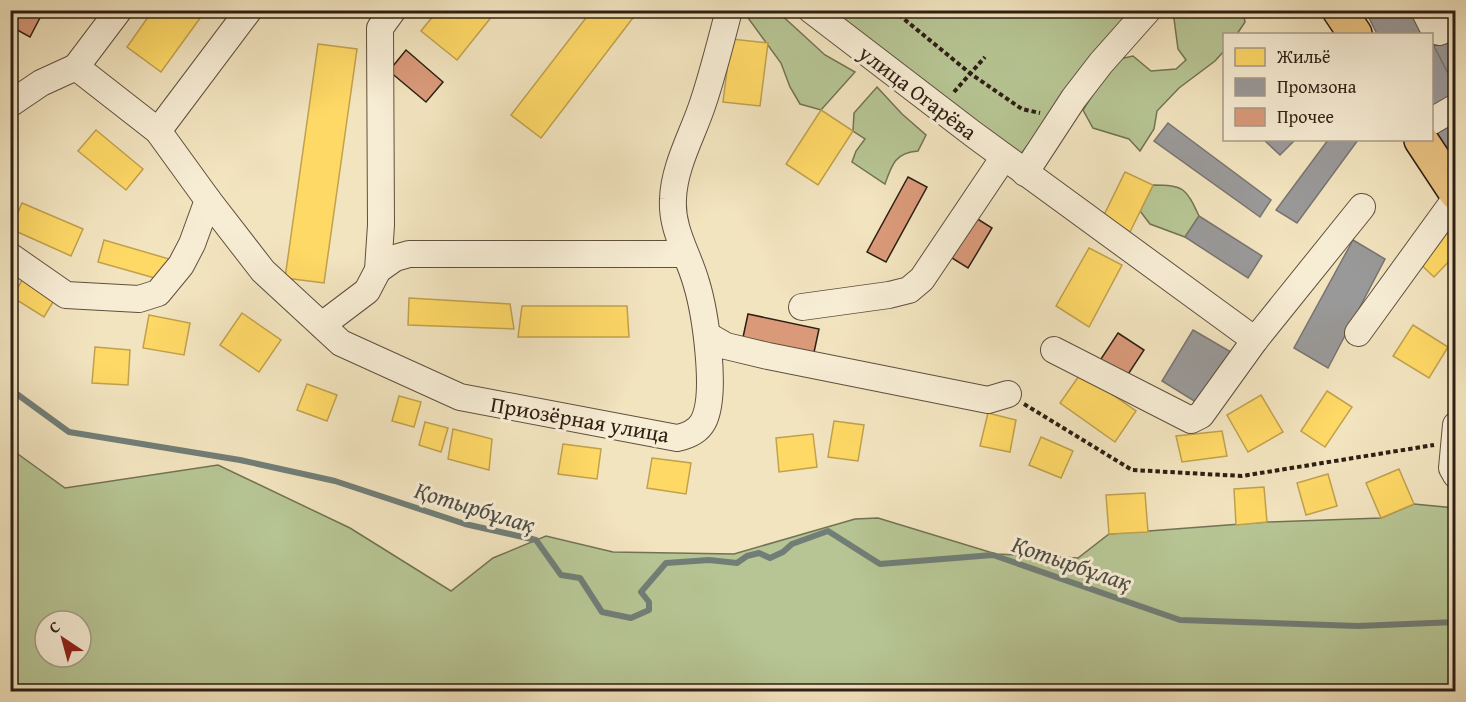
<svg xmlns="http://www.w3.org/2000/svg" width="1466" height="702" viewBox="0 0 1466 702" font-family="'Gentium Book Plus',serif">
  <style>
    .green { fill: #b7c594; stroke: #727254; stroke-width: 1.5; fill-rule: evenodd }
    .homes { fill: #ffd966; stroke: #c0a14d; stroke-width: 1.5 }
    .industry { fill: #999; stroke: #797471; stroke-width: 1.5 }
    .lines { fill: none; stroke-linecap: round; stroke-linejoin: round }
    .stream { stroke: #717e77; stroke-width: 6 }
    .building { fill: #da9a7a; stroke: #2e1f14; stroke-width: 1.5 }
    .minor-casing { stroke: #5f503f; stroke-width: 28 }
    .major-casing { stroke: #2e1f14; stroke-width: 36 }
    .path { stroke: #2e1f14; stroke-width: 4; stroke-dasharray: 4.5 3; stroke-linecap: butt }
    .minor { stroke: #f7edd5; stroke-width: 26 }
    .major { stroke: #e9c280; stroke-width: 33 }
    .labels { text-anchor: middle; dominant-baseline: central; stroke-width: 6; stroke-linejoin: round; paint-order: stroke }
    .street-label { font-size: 22px; fill: #2e1f14; stroke: #f7edd5 }
    .water-label { font-size: 24px; font-style: italic; fill: #4f4e46; stroke: #f7edd5 }
  </style>
  <rect width="100%" height="100%" fill="#f2e4bf"/>
  <filter id="stains"><feTurbulence type="fractalNoise" baseFrequency=".00333" numOctaves="4"/><feColorMatrix values="0 0 0 0 .2 0 0 0 0 .09 0 0 0 0 .02 0 0 0 .5 -.17"/></filter>
  <radialGradient id="worn" r=".72"><stop offset=".6" stop-color="#630" stop-opacity="0"/><stop offset="1" stop-color="#630" stop-opacity=".3"/></radialGradient>
  <!-- green -->
  <g class="green">
    <path d="M743,11H777L825,55L855,72L821,110L800,104L790,87L781,63Z"/>
    <path d="M827,11H1134L1082,73L1018,158Z"/>
    <path d="M1173,11H1243L1245,22L1237,34H1224V51L1215,61L1179,88L1157,111L1154,129L1140,151L1129,139L1093,128L1083,110L1115,60L1133,56L1151,71L1176,69L1186,60L1178,49Z"/>
    <path d="M877,87L902,114L926,135L918,151C895,153 892,164 885,184L852,162L856,151L865,139L853,131L854,113Z"/>
    <path d="M1153,185C1184,185 1186,188 1199,216L1185,237L1150,224L1140,211Z"/>
    <path d="M11,449L65,488L218,465L350,528L451,591L493,558L546,536L613,552L734,554L855,519L878,518L996,554L1078,558L1109,534L1267,522L1381,518L1414,504L1455,508V691L25,692L11,679ZM45,621H81V657H45Z"/>
  </g>
  <!-- homes -->
  <g class="homes">
    <path d="M153,10H206L161,72L127,47Z"/>
    <path d="M438,10H497L457,60L421,31Z"/>
    <path d="M592,10H639L541,138L511,115Z"/>
    <path d="M731,39L768,43L760,106L723,102Z"/>
    <path d="M318,44L357,49L324,283L285,278Z"/>
    <path d="M821,110L853,131L818,185L786,164Z"/>
    <path d="M96,130L143,169L126,190L78,151Z"/>
    <path d="M1125,172L1153,185L1130,232L1103,217Z"/>
    <path d="M22,203L83,229L71,256L11,229Z"/>
    <path d="M1447,224L1456,232V254L1434,277L1415,259Z"/>
    <path d="M104,240L169,259L162,280L98,262Z"/>
    <path d="M1089,248L1122,265L1089,327L1056,306Z"/>
    <path d="M24,277L56,297L44,317L12,297Z"/>
    <path d="M409,298L510,304L514,329L408,325Z"/>
    <path d="M522,306H627L629,337H518Z"/>
    <path d="M242,313L281,340L259,372L220,345Z"/>
    <path d="M149,315L190,323L184,355L143,348Z"/>
    <path d="M1413,325L1448,347L1429,378L1393,356Z"/>
    <path d="M95,347L130,350L128,385L92,383Z"/>
    <path d="M1081,373L1136,411L1115,442L1060,403Z"/>
    <path d="M307,384L337,395L327,421L297,410Z"/>
    <path d="M1327,391L1352,407L1325,447L1301,431Z"/>
    <path d="M1261,395L1283,432L1248,452L1227,415Z"/>
    <path d="M399,396L421,402L414,427L392,421Z"/>
    <path d="M988,413L1016,420L1010,452L980,446Z"/>
    <path d="M834,421L864,425L858,461L828,457Z"/>
    <path d="M425,422L448,428L441,452L419,445Z"/>
    <path d="M453,429L492,439L489,470L448,459Z"/>
    <path d="M1222,431L1227,456L1182,462L1176,436Z"/>
    <path d="M813,434L817,467L779,472L776,438Z"/>
    <path d="M1041,437L1073,451L1061,478L1029,465Z"/>
    <path d="M563,444L601,449L597,479L558,474Z"/>
    <path d="M652,458L691,463L686,494L647,488Z"/>
    <path d="M1399,469L1414,504L1381,518L1366,483Z"/>
    <path d="M1328,474L1337,506L1306,515L1297,483Z"/>
    <path d="M1264,487L1267,522L1236,525L1234,489Z"/>
    <path d="M1145,493L1148,532L1109,534L1106,495Z"/>
  </g>
  <!-- industry -->
  <g class="industry">
    <path d="M1365,10H1414L1427,34H1377Z"/>
    <path d="M1456,36V85L1454,86L1433,46Z"/>
    <path d="M1432,42L1456,89V99L1432,109Z"/>
    <path d="M1168,123L1271,200L1260,217L1154,141Z"/>
    <path d="M1456,123V171L1433,135Z"/>
    <path d="M1264,140H1295L1280,155Z"/>
    <path d="M1328,140H1358L1297,223L1276,210Z"/>
    <path d="M1199,216L1262,256L1248,278L1185,237Z"/>
    <path d="M1353,240L1385,259L1328,368L1294,348Z"/>
    <path d="M1193,330L1231,352L1199,404L1162,381Z"/>
  </g>
  <g class="lines">
    <!-- stream -->
    <path class="stream" d="M10,389L69,432L240,460L335,481L465,524L536,540L561,575L580,578L602,612L631,618L649,610V602L641,592L666,563L709,560L737,563L747,556L759,553L770,558L783,552L792,544L828,531L880,564L993,555L1180,620L1358,626L1456,622"/>
  </g>
  <!-- building -->
  <g class="building">
    <path d="M10,10H44L30,37L10,26Z"/>
    <path d="M406,50L443,82L426,102L389,71Z"/>
    <path d="M908,177L927,187L886,262L867,252Z"/>
    <path d="M976,218L992,228L968,268L952,258Z"/>
    <path d="M748,314L819,329L813,357L742,342Z"/>
    <path d="M1118,333L1144,350L1125,379L1099,362Z"/>
  </g>
  <g class="lines">
    <!-- minor casing -->
    <g class="minor-casing">
      <g id="minor">
        <path d="M811,10L973,134L1255,340L1201,415L1191,420L1054,350"/>
        <path d="M1424,10L1432,26L1439,32L1456,26"/>
        <path d="M76,67L119,10"/>
        <path d="M10,104L41,83L76,67L158,131L208,200L192,244L181,265L158,293L139,299L66,295L10,256"/>
        <path d="M1432,121L1456,107"/>
        <path d="M158,131L249,10"/>
        <path d="M1025,173L1074,98L1101,63L1148,10"/>
        <path d="M208,200L263,271L341,343L460,397L677,438C687,436 698,431 703,422C718,395 705,311 696,282C688,254 671,229 673,199C674,166 693,134 703,103C713,73 721,41 729,10"/>
        <path d="M378,270L395,258L409,254H685"/>
        <path d="M802,307L889,295L909,290L922,279L1004,157"/>
        <path d="M322,325L367,291L378,270L381,225L380,28L393,10"/>
        <path d="M1358,333L1456,198"/>
        <path d="M707,335L726,346L768,356L988,400L1008,394"/>
        <path d="M1255,340L1362,207"/>
        <path d="M1456,425L1452,468L1456,475"/>
      </g>
    </g>
    <!-- major casing -->
    <g class="major-casing">
      <g id="major">
        <path d="M1339,10L1355,34"/>
        <path d="M1421,140L1456,193"/>
      </g>
    </g>
    <!-- path -->
    <g class="path">
      <path d="M893,10L971,74L1022,109L1040,113"/>
      <path d="M954,92L985,57"/>
      <path d="M1024,404L1132,470L1242,476L1434,445"/>
    </g>
    <!-- minor -->
    <use href="#minor" class="minor"/>
    <!-- major -->
    <use href="#major" class="major"/>
  </g>
  <g class="labels">
    <!-- street labels -->
    <g class="street-label">
      <text transform="translate(918 92) rotate(37)">улица Огарёва</text>
      <text transform="translate(580 419) rotate(10)">Приозёрная улица</text>
    </g>
    <!-- water labels -->
    <g class="water-label">
      <text transform="translate(475 507) rotate(17)">Қотырбұлақ</text>
      <text transform="translate(1072 563) rotate(19)">Қотырбұлақ</text>
    </g>
  </g>
  <!-- margin -->
  <rect width="1466" height="702" fill="none" stroke="#f2e4bf" stroke-width="36"/>
  <rect x="12" y="12" width="1442" height="678" fill="none" stroke="#2e1f14" stroke-width="3"/>
  <rect x="18" y="18" width="1430" height="666" fill="none" stroke="#2e1f14" stroke-width="1.5"/>
  <!-- legend -->
  <rect x="1223" y="33" width="210" height="108" fill="#f7edd5" stroke="#a79b88" stroke-width="1.5"/>
  <rect x="1235" y="48" width="30" height="18" fill="#ffd966" stroke="#a79b88" stroke-width="1.5"/>
  <text x="1277" y="63" font-size="18" fill="#2e1f14">Жильё</text>
  <rect x="1235" y="78" width="30" height="18" fill="#999999" stroke="#a79b88" stroke-width="1.5"/>
  <text x="1277" y="93" font-size="18" fill="#2e1f14">Промзона</text>
  <rect x="1235" y="108" width="30" height="18" fill="#da9a7a" stroke="#a79b88" stroke-width="1.5"/>
  <text x="1277" y="123" font-size="18" fill="#2e1f14">Прочее</text>
  <!-- north arrow -->
  <g transform="translate(63 639) rotate(324)"><circle r="28" fill="#f7edd5" stroke="#a79b88" stroke-width="1.5"/>
  <path d="M0-4.5L10 22L0 15L-10 22Z" fill="#8f2418"/>
  <text y="-9" font-size="16" font-weight="bold" text-anchor="middle" fill="#2e1f14">С</text>
  </g>
  <rect width="100%" height="100%" filter="url(#stains)"/>
  <rect width="100%" height="100%" fill="url(#worn)"/>
</svg>
